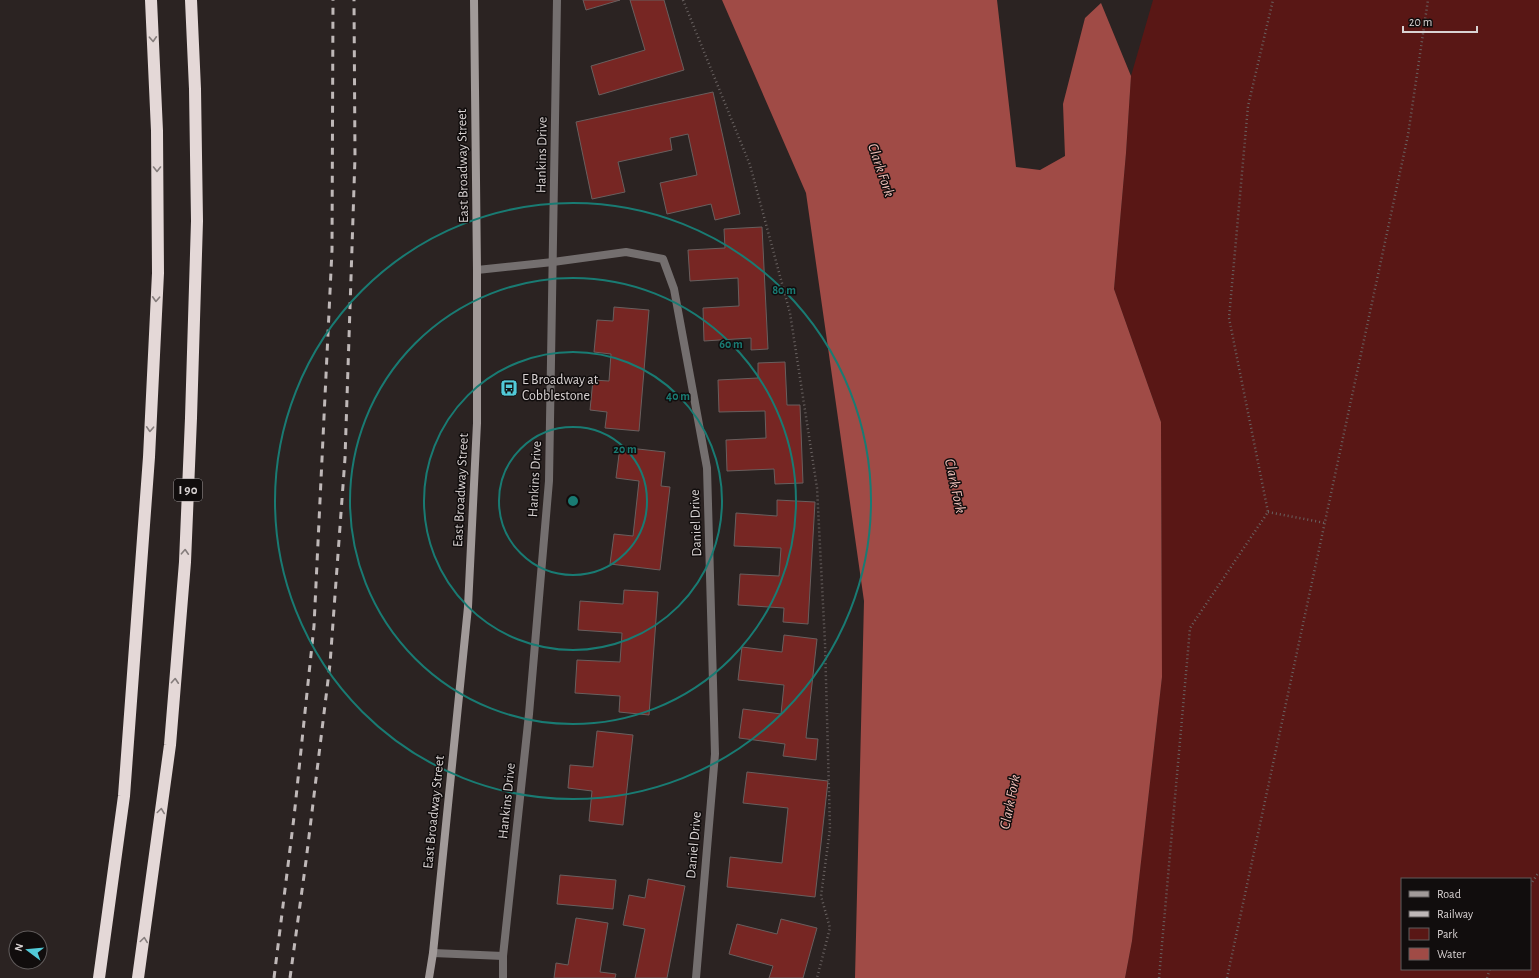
<svg xmlns="http://www.w3.org/2000/svg" width="1539" height="978" viewBox="0 0 1539 978" font-family="'Alegreya Sans',sans-serif">
  <style>
    .green { fill: #591715; fill-rule: evenodd }
    .water { fill: #a04b46 }
    .building { fill: #772623; stroke: #695f5e }
    .lines { fill: none; stroke-linecap: round; stroke-linejoin: round }
    .path { stroke: #696261; stroke-width: 2.5; stroke-dasharray: 1 3; stroke-linecap: butt }
    .street { stroke: #746f6f; stroke-width: 8 }
    .secondary { stroke: #a19a99; stroke-width: 8 }
    .highway { stroke: #e4d8d7; stroke-width: 12 }
    .rail { stroke: #bfb8b8; stroke-width: 3; stroke-dasharray: 7 7; stroke-linecap: butt }
    .oneway { stroke: #857d7c }
    .ring { fill: none; stroke: #197b73; stroke-width: 2 }
    .labels { text-anchor: middle; dominant-baseline: central; stroke-width: 3; stroke-linejoin: round; paint-order: stroke }
    .shield { fill: #110d0d; stroke: #9d9898; stroke-width: 1 }
    .shield-label { font-size: 13px; font-weight: bold; fill: #d9d3d3 }
    .street-label { font-size: 14px; fill: #d9d3d3; stroke: #110d0d }
    .poi-label { font-size: 14px; fill: #d9d3d3; stroke: #110d0d; text-anchor: start }
    .water-label { font-size: 15px; font-style: italic; fill: #efbeb8; stroke: #110d0d }
    .centre { fill: #197b73; stroke: #110d0d; stroke-width: 2 }
    .ring-label { font-size: 12px; text-anchor: middle; font-weight: bold; fill: #197b73; stroke: #110d0d; stroke-width: 3; stroke-linejoin: round; paint-order: stroke }
  </style>
  <rect width="100%" height="100%" fill="#2b2322"/>
  <!-- green -->
  <path class="green" d="M1153,0H1539V978H1125L1132,941L1162,677L1161,422L1114,289L1126,153L1131,76ZM1402,879H1530V969H1402Z"/>
  <!-- water -->
  <path class="water" d="M722,0H997L1016,167L1040,170L1065,156L1063,104L1085,18L1101,3L1131,76L1126,153L1114,289L1161,422L1162,677L1132,941L1125,978H855L864,601L806,193Z"/>
  <!-- building -->
  <g class="building">
    <path d="M583,0H620L586,10Z"/>
    <path d="M630,0H664L684,70L599,95L591,66L645,50Z"/>
    <path d="M713,92L740,214L715,220L711,204L667,214L660,183L697,175L688,134L670,138L672,150L618,162L625,192L592,199L576,122Z"/>
    <path d="M762,227L768,349L751,350V338L704,341L703,308L739,306L738,278L690,281L688,250L725,248L724,229Z"/>
    <path d="M614,307L649,310L639,431L605,428L607,412L590,410L593,380L609,381L611,354L594,352L597,320L613,321Z"/>
    <path d="M785,362L787,405H800L803,483L775,484L774,469L727,471L726,440L766,438L765,411L719,412L718,380L758,378V363Z"/>
    <path d="M620,447L665,452L661,486L670,487L660,570L610,564L614,534L633,536L639,481L616,478Z"/>
    <path d="M777,500L815,502L808,624L783,622L784,608L738,605L740,574L779,576L781,548L734,546L736,513L777,516Z"/>
    <path d="M624,590L658,592L649,715L619,712L620,696L575,693L577,660L620,662L622,633L578,630L580,601L623,604Z"/>
    <path d="M784,635L817,639L806,738L818,739L816,760L783,756L785,744L739,738L743,709L781,714L784,685L738,680L742,647L782,652Z"/>
    <path d="M597,731L633,735L623,825L589,821L592,791L568,788L570,765L593,767Z"/>
    <path d="M747,772L828,781L815,897L727,887L730,857L782,863L788,808L743,803Z"/>
    <path d="M560,875L616,880L613,909L557,904Z"/>
    <path d="M648,879L685,886L667,978H635L645,929L623,925L629,895L645,898Z"/>
    <path d="M576,918L608,923L600,972L616,974L615,978H554L556,963L568,965Z"/>
    <path d="M781,919L817,928L803,978H769L773,966L729,954L737,924L777,934Z"/>
  </g>
  <g class="lines">
    <!-- path -->
    <g class="path">
      <path d="M683,0L750,165L790,313L817,488L825,643L830,829L821,896L830,928L817,978"/>
      <path d="M1268,512L1325,523"/>
      <path d="M1530,885L1539,872"/>
      <path d="M1159,978L1190,628L1268,512L1229,318L1248,106L1273,0"/>
      <path d="M1227,978L1408,135L1428,0"/>
      <path d="M1487,978L1490,969"/>
    </g>
    <!-- street -->
    <g class="street">
      <path d="M477,270L553,262L626,252L663,259L674,289L707,468L715,754L696,978"/>
      <path d="M433,953L503,956"/>
      <path d="M503,978V956L529,714L549,481L557,0"/>
    </g>
    <!-- secondary -->
    <path class="secondary" d="M429,978L433,953L468,607L477,423V270L474,0"/>
    <!-- highway -->
    <g class="highway">
      <path d="M99,978L124,796L149,457L158,273L157,131L151,0"/>
      <path d="M138,978L170,745L185,562L191,418L197,221L195,89L191,0"/>
    </g>
    <!-- rail -->
    <g class="rail">
      <path d="M274,978L294,817L314,626L332,250L333,0"/>
      <path d="M290,978L306,861L330,664L345,458L355,157L354,0"/>
    </g>
  </g>
  <!-- one-way arrows -->
  <defs><path id="oneway-chevron" d="M-2-3.5L2.5 0L-2 3.5" fill="none" stroke-width="1.6" stroke-linecap="round" stroke-linejoin="round"/></defs>
  <g class="oneway">
    <use href="#oneway-chevron" transform="translate(153 39) rotate(87)"/>
    <use href="#oneway-chevron" transform="translate(157 169) rotate(90)"/>
    <use href="#oneway-chevron" transform="translate(156 299) rotate(93)"/>
    <use href="#oneway-chevron" transform="translate(150 429) rotate(93)"/>
    <use href="#oneway-chevron" transform="translate(185 552) rotate(-87)"/>
    <use href="#oneway-chevron" transform="translate(175 681) rotate(-86)"/>
    <use href="#oneway-chevron" transform="translate(161 811) rotate(-82)"/>
    <use href="#oneway-chevron" transform="translate(144 940) rotate(-82)"/>
  </g>
  <!-- distance rings -->
  <g class="ring">
    <circle cx="573" cy="501" r="74"/>
    <circle cx="573" cy="501" r="149"/>
    <circle cx="573" cy="501" r="223"/>
    <circle cx="573" cy="501" r="298"/>
  </g>
  <!-- icons -->
  <defs>
    <g id="bus-square" transform="scale(0.9)"><rect x="-9" y="-9" width="18" height="18" rx="4" fill="#52cbd9" stroke="#110d0d"/><path d="M-5-6H5V4H4V6H2V4H-2V6H-4V4H-5ZM-3.5-4V0h7V-4ZM-3.5 1.2v1.5H-2V1.2ZM2 1.2v1.5H3.5V1.2Z" fill="#111"/></g>
  </defs>
  <g fill-rule="evenodd">
    <use href="#bus-square" x="509" y="388"/>
  </g>
  <g class="labels">
    <!-- shield labels -->
    <rect class="shield" x="174" y="479" width="28" height="22" rx="3"/>
    <g class="shield-label">
      <text x="188" y="490">I 90</text>
    </g>
    <!-- street labels -->
    <g class="street-label">
      <text transform="translate(542 155) rotate(-89)">Hankins Drive</text>
      <text transform="translate(463 166) rotate(-91)">East Broadway Street</text>
      <text transform="translate(535 479) rotate(-87)">Hankins Drive</text>
      <text transform="translate(461 490) rotate(-87)">East Broadway Street</text>
      <text transform="translate(696 523) rotate(-92)">Daniel Drive</text>
      <text transform="translate(507 801) rotate(-84)">Hankins Drive</text>
      <text transform="translate(434 812) rotate(-84)">East Broadway Street</text>
      <text transform="translate(694 845) rotate(-85)">Daniel Drive</text>
    </g>
    <!-- poi labels -->
    <g class="poi-label">
      <text x="522" y="380">E Broadway at<tspan x="522" dy="16">Cobblestone</tspan></text>
    </g>
    <!-- water labels -->
    <g class="water-label">
      <text transform="translate(881 170) rotate(71)">Clark Fork</text>
      <text transform="translate(955 486) rotate(78)">Clark Fork</text>
      <text transform="translate(1010 802) rotate(-79)">Clark Fork</text>
    </g>
  </g>
  <circle cx="573" cy="501" r="6" class="centre"/>
  <g class="ring-label">
    <text x="784" y="294">80 m</text>
    <text x="731" y="348">60 m</text>
    <text x="678" y="400">40 m</text>
    <text x="625" y="453">20 m</text>
  </g>
  <!-- legend -->
  <rect x="1401" y="878" width="130" height="92" fill="#110d0d" stroke="#615c5c"/>
  <rect x="1409" y="891" width="20" height="6" fill="#a19a99" stroke="#615c5c"/>
  <text x="1437" y="898" font-size="12" fill="#d9d3d3">Road</text>
  <rect x="1409" y="911" width="20" height="6" fill="#bfb8b8" stroke="#615c5c"/>
  <text x="1437" y="918" font-size="12" fill="#d9d3d3">Railway</text>
  <rect x="1409" y="928" width="20" height="12" fill="#591715" stroke="#615c5c"/>
  <text x="1437" y="938" font-size="12" fill="#d9d3d3">Park</text>
  <rect x="1409" y="948" width="20" height="12" fill="#a04b46" stroke="#615c5c"/>
  <text x="1437" y="958" font-size="12" fill="#d9d3d3">Water</text>
  <!-- north arrow -->
  <g transform="translate(28 950) rotate(286)"><circle r="19" fill="#110d0d" stroke="#615c5c"/>
  <path d="M0-3L7 15L0 10L-7 15Z" fill="#52cbd9"/>
  <text y="-6" font-size="11" font-weight="bold" text-anchor="middle" fill="#d9d3d3">N</text>
  </g>
  <!-- scale -->
  <path d="M1403 26v6h74v-6" fill="none" stroke="#d9d3d3" stroke-width="2"/>
  <text x="1409" y="26" font-size="12" fill="#d9d3d3" stroke="#110d0d" stroke-width="3" paint-order="stroke">20 m</text>
</svg>
